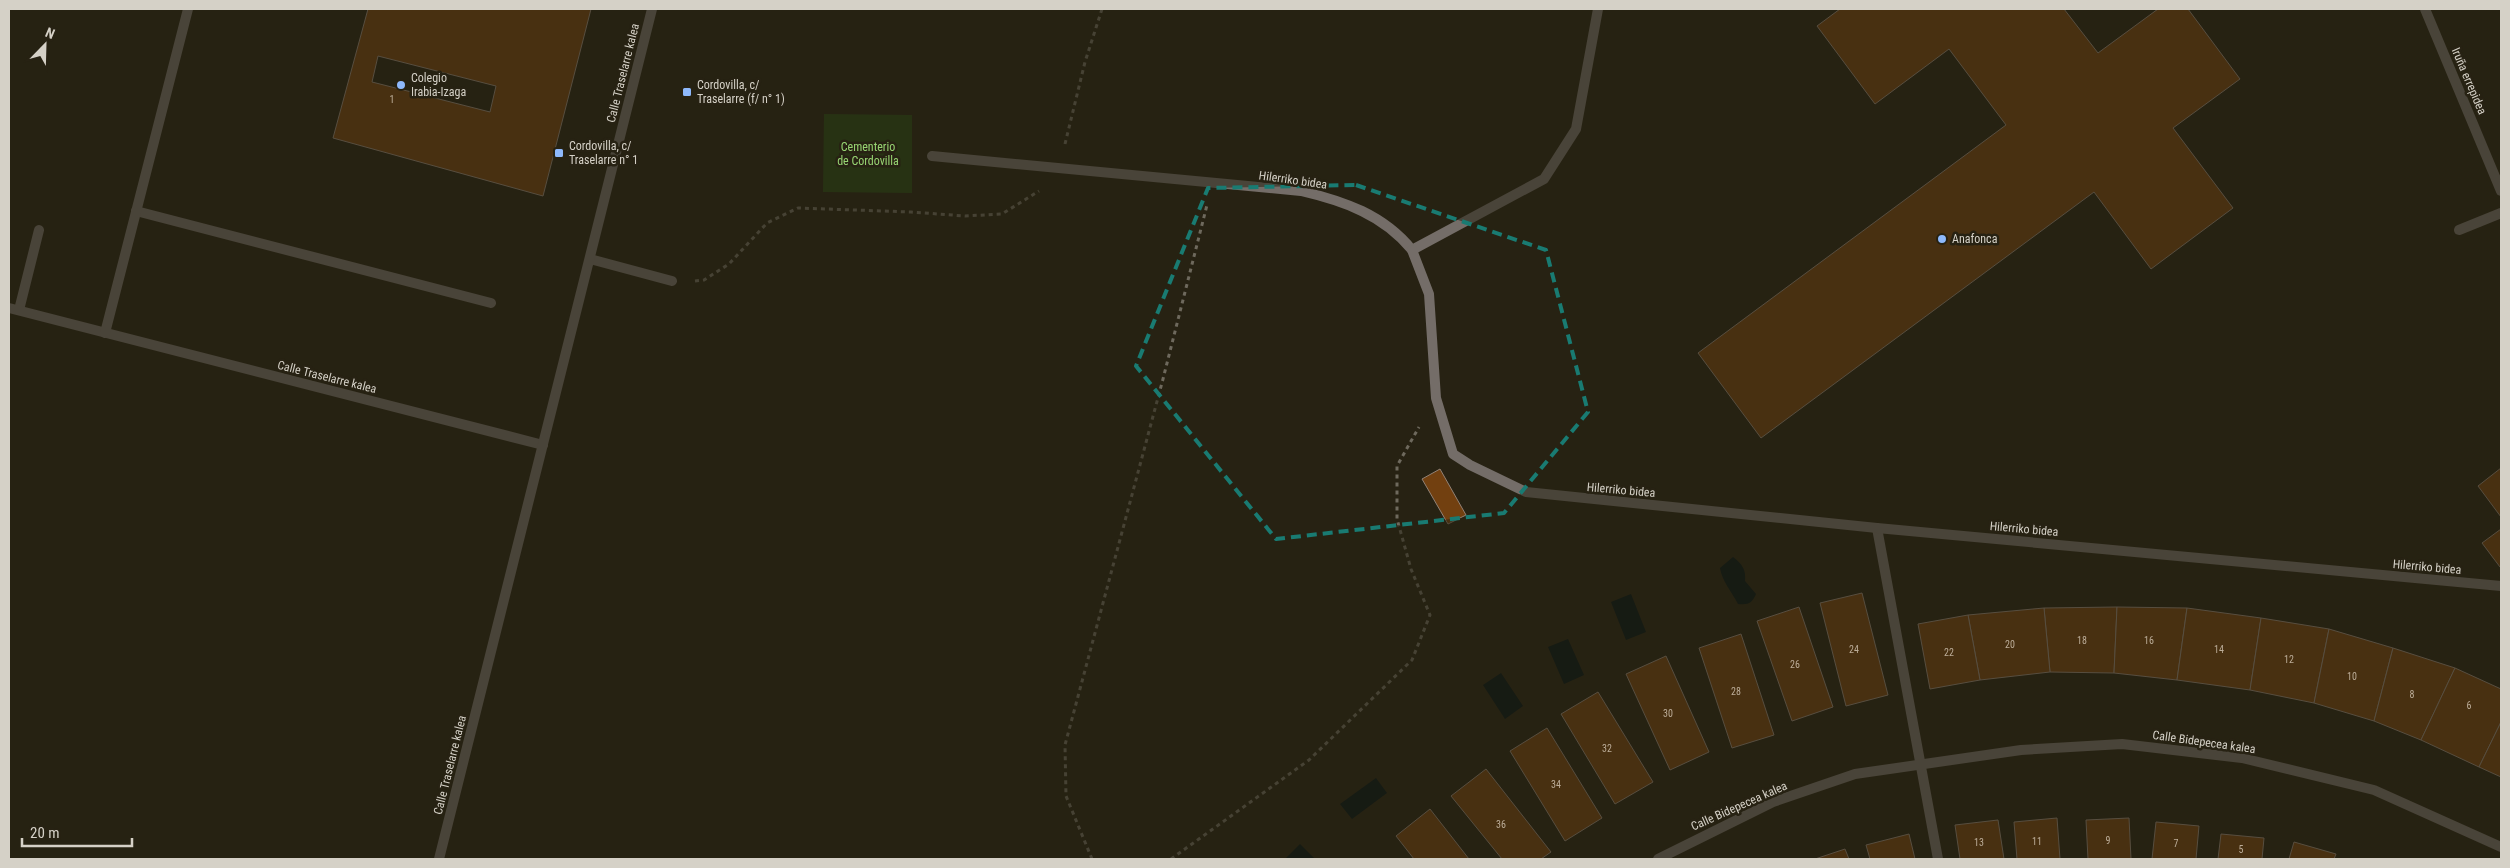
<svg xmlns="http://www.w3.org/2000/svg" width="2510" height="868" viewBox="0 0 2510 868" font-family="'Roboto Condensed',sans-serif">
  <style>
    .green { fill: #294616 }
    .water { fill: #031215 }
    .building { fill: #724010; stroke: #928276; fill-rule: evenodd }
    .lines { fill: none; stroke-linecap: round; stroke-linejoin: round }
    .path { stroke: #6e695d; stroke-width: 3; stroke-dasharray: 4 4; stroke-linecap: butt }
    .service { stroke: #746d68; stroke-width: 10 }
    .pedestrian { stroke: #746d68; stroke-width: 10 }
    .minor { stroke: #746d68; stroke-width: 10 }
    .tertiary { stroke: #746d68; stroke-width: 10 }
    .marked { fill: none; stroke: #197b72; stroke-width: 4; stroke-dasharray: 10 6; stroke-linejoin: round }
    .poi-dot { fill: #8eb9fc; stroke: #272213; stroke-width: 2 }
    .labels { text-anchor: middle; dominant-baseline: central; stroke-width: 5; stroke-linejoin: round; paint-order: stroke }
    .number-label { font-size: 10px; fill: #bcad99 }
    .street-label { font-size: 12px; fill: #d5d1c7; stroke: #272213 }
    .poi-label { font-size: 12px; fill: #d5d1c7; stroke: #272213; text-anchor: start }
    .park-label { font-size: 12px; fill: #98d573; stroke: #272213 }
  </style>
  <rect width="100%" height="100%" fill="#272213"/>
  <!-- green -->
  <path class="green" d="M824,114L912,115V193L823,192Z"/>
  <!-- water -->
  <g class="water">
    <path d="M1733,557C1742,564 1746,569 1745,581L1756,594C1752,603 1749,605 1738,604C1732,592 1722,581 1720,568Z"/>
    <path d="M1631,594L1646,632L1626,640L1611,602Z"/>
    <path d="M1568,639L1584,675L1564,684L1548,647Z"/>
    <path d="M1501,673L1523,706L1505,719L1483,685Z"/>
    <path d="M1376,778L1387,793L1352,819L1340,804Z"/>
    <path d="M1300,844L1315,859H1285Z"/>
  </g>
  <!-- building -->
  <g class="building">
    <path d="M368,9H591L543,196L333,138ZM378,56L496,86L490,112L372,82Z"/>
    <path d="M1840,9H2064L2098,53L2158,9H2188L2240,79L2173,128L2233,208L2151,269L2094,192L1761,438L1698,353L2006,125L1949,49L1875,104L1817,26Z"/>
    <path d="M2501,468V517L2478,486Z"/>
    <path d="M1440,469L1466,515L1448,524L1422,479Z"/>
    <path d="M2501,529V566L2500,567L2482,543Z"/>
    <path d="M1862,593L1888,695L1846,706L1820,603Z"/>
    <path d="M1799,607L1833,707L1792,721L1757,621Z"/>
    <path d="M2117,607L2114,673L2050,672L2044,608Z"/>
    <path d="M2117,607L2187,608L2177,680L2114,673Z"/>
    <path d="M2044,608L2050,672L1980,680L1968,615Z"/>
    <path d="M2187,608L2261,618L2250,690L2177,680Z"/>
    <path d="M1968,615L1980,680L1930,689L1918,624Z"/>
    <path d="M2261,618L2329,629L2314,703L2250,690Z"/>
    <path d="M2329,629L2393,648L2374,721L2314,703Z"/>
    <path d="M1741,634L1774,735L1732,748L1699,648Z"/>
    <path d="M2393,648L2455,668L2421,740L2374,721Z"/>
    <path d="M1666,656L1709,752L1670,770L1626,674Z"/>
    <path d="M2455,668L2501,689V722L2479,767L2421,740Z"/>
    <path d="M1598,692L1653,782L1615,804L1561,714Z"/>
    <path d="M2501,722V777L2479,767Z"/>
    <path d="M1547,728L1602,818L1565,841L1510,751Z"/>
    <path d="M1486,769L1551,852L1541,859H1502L1451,796Z"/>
    <path d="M1430,809L1469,859H1414L1396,836Z"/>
    <path d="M2057,818L2060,859H2017L2014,822Z"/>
    <path d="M2129,818L2131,859H2088L2086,820Z"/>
    <path d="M1998,820L2004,859H1960L1955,825Z"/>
    <path d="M2156,822L2199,826L2196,859H2152Z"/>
    <path d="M1909,834L1915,859H1870L1866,845Z"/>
    <path d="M2221,834L2264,838L2262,859H2218Z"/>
    <path d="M2294,842L2336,854L2334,859H2289Z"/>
    <path d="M1845,849L1849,859H1815Z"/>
  </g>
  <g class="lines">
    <!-- path -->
    <g class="path">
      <path d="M1065,144L1085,62L1102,9"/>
      <path d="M695,281L704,280L729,264L767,223L798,208L911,212L965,216L1002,214L1039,191"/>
      <path d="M1092,859L1066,796L1065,745L1163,379L1207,205"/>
      <path d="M1171,859L1309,760L1412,660L1430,615L1411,569L1397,519V466L1419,427"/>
    </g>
    <!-- service -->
    <g class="service">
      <path d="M932,156L1301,191C1344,201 1384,215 1412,250L1544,179L1576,129L1598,9"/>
      <path d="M2459,230L2501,213"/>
      <path d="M19,310L39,230"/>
    </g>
    <!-- pedestrian -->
    <path class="pedestrian" d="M1877,528L1938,859"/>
    <!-- minor -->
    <g class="minor">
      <path d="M136,211L491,303"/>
      <path d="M1412,250L1429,294L1436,398L1453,454L1470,465L1526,492L1877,528L2501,586"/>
      <path d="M590,259L672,281"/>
      <path d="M9,308L543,445"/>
      <path d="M105,333L188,9"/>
      <path d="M439,859L652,9"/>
      <path d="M1658,859L1773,802L1855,774L2021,750L2122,744L2242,758L2374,790L2501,847"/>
    </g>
    <!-- tertiary -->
    <path class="tertiary" d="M2425,9L2501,191"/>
  </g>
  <!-- marked area -->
  <path d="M0 0H2510V868H0ZM1356,185L1546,250L1588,412L1504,513L1276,539L1136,366L1208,188Z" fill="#272213" fill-opacity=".55" fill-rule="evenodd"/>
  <path class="marked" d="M1356,185L1546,250L1588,412L1504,513L1276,539L1136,366L1208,188Z"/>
  <!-- markers -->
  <g class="poi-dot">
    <circle cx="401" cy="85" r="5"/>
    <rect x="682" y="87" width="10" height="10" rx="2.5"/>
    <rect x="554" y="148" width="10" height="10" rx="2.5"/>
    <circle cx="1942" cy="239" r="5"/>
  </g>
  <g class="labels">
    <!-- number labels -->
    <g class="number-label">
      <text x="392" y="99">1</text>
      <text x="2082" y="640">18</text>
      <text x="2149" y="640">16</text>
      <text x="2010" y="644">20</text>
      <text x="1854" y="649">24</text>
      <text x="2219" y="649">14</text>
      <text x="1949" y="652">22</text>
      <text x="2289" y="659">12</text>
      <text x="1795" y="664">26</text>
      <text x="2352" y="676">10</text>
      <text x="1736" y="691">28</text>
      <text x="2412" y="694">8</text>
      <text x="2469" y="705">6</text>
      <text x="1668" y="713">30</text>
      <text x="1607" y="748">32</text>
      <text x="1556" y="784">34</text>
      <text x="1501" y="824">36</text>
      <text x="2108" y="840">9</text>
      <text x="2037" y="841">11</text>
      <text x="1979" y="842">13</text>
      <text x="2176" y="843">7</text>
      <text x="2241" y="849">5</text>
    </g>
    <!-- street labels -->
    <g class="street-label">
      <text transform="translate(623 73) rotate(-76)">Calle Traselarre kalea</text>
      <text transform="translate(2469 81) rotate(67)">Iruña errepidea</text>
      <text transform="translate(1293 180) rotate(8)">Hilerriko bidea</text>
      <text transform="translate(327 377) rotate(14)">Calle Traselarre kalea</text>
      <text transform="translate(1621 490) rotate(5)">Hilerriko bidea</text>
      <text transform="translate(2024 529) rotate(5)">Hilerriko bidea</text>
      <text transform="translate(2427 567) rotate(5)">Hilerriko bidea</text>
      <text transform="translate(2204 742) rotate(8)">Calle Bidepecea kalea</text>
      <text transform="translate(450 765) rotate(-76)">Calle Traselarre kalea</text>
      <text transform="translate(1739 806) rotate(-24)">Calle Bidepecea kalea</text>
    </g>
    <!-- poi labels -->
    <g class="poi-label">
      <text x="411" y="78">Colegio<tspan x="411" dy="14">Irabia-Izaga</tspan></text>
      <text x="697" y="85">Cordovilla, c/<tspan x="697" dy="14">Traselarre (f/ n° 1)</tspan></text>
      <text x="569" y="146">Cordovilla, c/<tspan x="569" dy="14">Traselarre n° 1</tspan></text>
      <text x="1952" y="239">Anafonca</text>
    </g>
    <!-- park labels -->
    <g class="park-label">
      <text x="868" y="147">Cementerio<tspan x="868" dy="14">de Cordovilla</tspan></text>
    </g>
  </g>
  <!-- border -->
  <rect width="2510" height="868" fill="none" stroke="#d5d1c7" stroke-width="20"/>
  <!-- north arrow -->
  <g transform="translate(45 45) rotate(23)" stroke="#272213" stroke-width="4" paint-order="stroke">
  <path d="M0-4L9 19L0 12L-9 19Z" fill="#d5d1c7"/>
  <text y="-8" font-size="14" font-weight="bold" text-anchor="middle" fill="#d5d1c7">N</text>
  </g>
  <!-- scale -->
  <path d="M22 838v8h110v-8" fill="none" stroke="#d5d1c7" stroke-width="2.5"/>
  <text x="30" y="838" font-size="15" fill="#d5d1c7" stroke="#272213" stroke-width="4" paint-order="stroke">20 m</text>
</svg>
